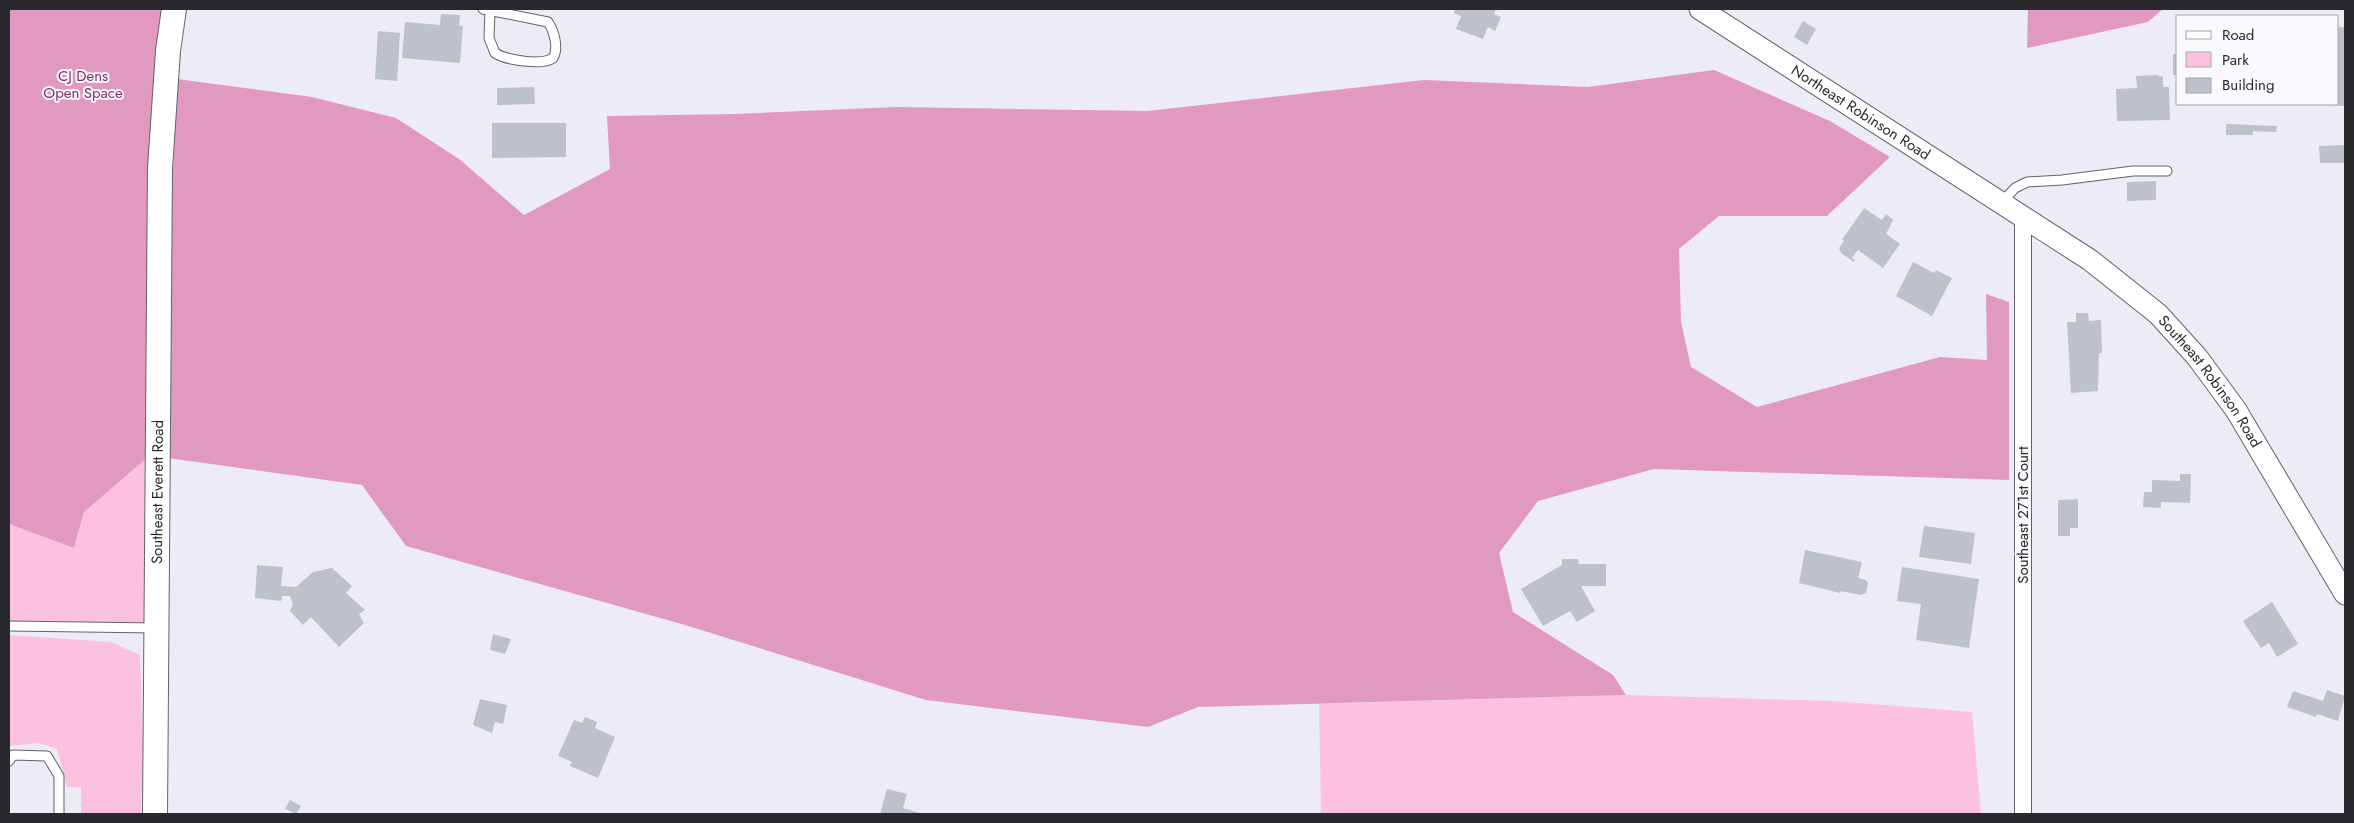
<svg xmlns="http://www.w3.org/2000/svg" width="2354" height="823" viewBox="0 0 2354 823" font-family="Jost,sans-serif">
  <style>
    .green { fill: #fcc1df }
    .forest { fill: #e299c0 }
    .building { fill: #bcc1ca }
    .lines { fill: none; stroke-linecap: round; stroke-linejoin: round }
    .service-casing { stroke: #63626b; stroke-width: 11 }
    .minor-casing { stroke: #63626b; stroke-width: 18 }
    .tertiary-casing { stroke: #63626b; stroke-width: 23 }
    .secondary-casing { stroke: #63626b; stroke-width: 26 }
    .service { stroke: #fff; stroke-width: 9 }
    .minor { stroke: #fff; stroke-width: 16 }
    .tertiary { stroke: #fff; stroke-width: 21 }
    .secondary { stroke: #fff; stroke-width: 24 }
    .labels { text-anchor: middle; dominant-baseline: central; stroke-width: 4; stroke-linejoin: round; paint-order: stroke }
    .park-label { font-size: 15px; fill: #802b5f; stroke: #fafafe }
    .street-label { font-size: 15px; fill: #29282c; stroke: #fafafe }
  </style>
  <rect width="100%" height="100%" fill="#edebf6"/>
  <!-- green -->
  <g class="green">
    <path d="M148,457L147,623L9,621V524L74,548L84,512Z"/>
    <path d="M9,635L111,642L140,655L143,746L141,814H81V787H67L57,749L39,743L9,746Z"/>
    <path d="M1626,695L1834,701L1972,712L1981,814H1321L1319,704Z"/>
  </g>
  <!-- forest -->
  <g class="forest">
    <path d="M9,9H167L148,457L84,512L74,548L9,524Z"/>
    <path d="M2028,9H2163L2148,22L2027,48Z"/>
    <path d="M1714,70L1830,121L1890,157L1827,216H1719L1679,249L1681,322L1691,367L1757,407L1940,357L1987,360L1986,294L2009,302V480L1654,469L1538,501L1499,553L1513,612L1613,675L1626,695L1198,707L1148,727L926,700L685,625L406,546L362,485L168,458L170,246L177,79L312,97L396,118L459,159L524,215L610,169L607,116L735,114L896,107L1148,111L1424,80L1588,87Z"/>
  </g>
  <!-- building -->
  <g class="building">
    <path d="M1455,9H1496L1494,14L1501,17L1495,31L1488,27L1483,39L1456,29L1461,16L1454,13Z"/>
    <path d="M441,14L460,15L459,26H463L460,63L402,58L405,22L440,25Z"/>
    <path d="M1803,21L1816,29L1807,45L1794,37Z"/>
    <path d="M2338,27H2345V106L2325,105V104H2338Z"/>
    <path d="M378,31L400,33L397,81L375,79Z"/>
    <rect x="2173" y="54" width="5" height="21"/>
    <path d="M2156,75L2163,77V87H2169L2170,120L2117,121L2116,89L2137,88L2136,76Z"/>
    <path d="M534,87L535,104L497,105V88Z"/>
    <path d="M492,123H566V157L492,158Z"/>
    <path d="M2226,124L2277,126L2276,132L2253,131V135H2226Z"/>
    <path d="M2345,145V163H2320L2319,146Z"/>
    <path d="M2156,181V200L2127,201V182Z"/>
    <path d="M1864,208L1882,220L1886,214L1893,220L1886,234L1900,244L1883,268L1858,250L1852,258L1855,260L1854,262L1841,253L1839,248L1844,241L1842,240Z"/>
    <path d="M1913,262L1934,273L1936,270L1952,278L1932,316L1896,296Z"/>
    <path d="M2076,313H2088L2089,321L2101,320L2102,353H2099L2098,391L2071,393L2067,322H2076Z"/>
    <path d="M2180,474H2191L2190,503L2161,502V508L2143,507L2144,492H2152V480L2180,481Z"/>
    <path d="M2078,499V528H2070V536H2058V500Z"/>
    <path d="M1924,526L1975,533L1971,564L1919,557Z"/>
    <path d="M1805,550L1862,562L1858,578L1866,580L1868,584L1866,593L1861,595L1841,591L1840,593L1799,583Z"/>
    <path d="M1562,559H1578L1579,564H1606V586H1581L1595,611L1577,622L1570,611L1543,626L1521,589L1562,565Z"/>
    <path d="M257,565L283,567L281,586L296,587L313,572L332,568L352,586L346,593L365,610L359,614L364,623L339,647L311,617L303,625L290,611L293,604L290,596H282L281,601L255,598Z"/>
    <path d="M1902,567L1979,579L1969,648L1916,640L1921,604L1897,601Z"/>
    <path d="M2272,602L2298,644L2277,657L2269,643L2261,648L2243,621Z"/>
    <path d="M493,634L511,639L505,654L490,650Z"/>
    <path d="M2327,690L2345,696L2338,721L2317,714L2316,717L2287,707L2293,691L2323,701Z"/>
    <path d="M480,699L507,705L503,724L495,722L492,733L473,725Z"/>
    <path d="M585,717L597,722L595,728L615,737L598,778L570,766L572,762L558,756L574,720L582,723Z"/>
    <path d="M887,789L907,794L903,808L923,814H880Z"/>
    <path d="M290,800L301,806L296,814L285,809Z"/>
  </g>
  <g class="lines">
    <!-- service casing -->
    <g class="service-casing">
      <g id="service">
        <path d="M483,9L548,22C554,31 559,48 553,58C542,66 506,60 495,53L489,38L490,10"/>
        <path d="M2002,202L2015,188L2027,182L2062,180L2133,171H2167"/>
        <path d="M9,626L157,628"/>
        <path d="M9,761L13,755L47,756L59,776V814"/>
      </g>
    </g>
    <!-- minor casing -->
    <g class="minor-casing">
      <path id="minor" d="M2023,814V216"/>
    </g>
    <!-- tertiary casing -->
    <g class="tertiary-casing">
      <g id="tertiary">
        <path id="s1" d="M1700,9L2090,260L2158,314L2197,357L2236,410L2345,594"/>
      </g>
    </g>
    <!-- secondary casing -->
    <g class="secondary-casing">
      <g id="secondary">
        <path id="s2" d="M155,814L160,168L168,51L174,9"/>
      </g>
    </g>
    <!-- service -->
    <use href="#service" class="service"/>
    <!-- minor -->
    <use href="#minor" class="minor"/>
    <!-- tertiary -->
    <use href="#tertiary" class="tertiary"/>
    <!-- secondary -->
    <use href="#secondary" class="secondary"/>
  </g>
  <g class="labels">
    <!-- park labels -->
    <g class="park-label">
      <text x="83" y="76">CJ Dens<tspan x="83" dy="17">Open Space</tspan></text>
    </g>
    <!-- street labels -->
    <g class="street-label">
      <text stroke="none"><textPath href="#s1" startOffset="191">Northeast Robinson Road</textPath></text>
      <text stroke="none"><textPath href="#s1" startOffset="636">Southeast Robinson Road</textPath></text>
      <text stroke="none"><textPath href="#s2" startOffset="322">Southeast Everett Road</textPath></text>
      <text transform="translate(2023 515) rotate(-90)">Southeast 271st Court</text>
    </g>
  </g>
  <!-- border -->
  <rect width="2354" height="823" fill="none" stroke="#29282c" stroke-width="20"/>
  <!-- legend -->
  <rect x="2176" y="15" width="162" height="90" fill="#fafafe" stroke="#a6a6aa"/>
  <rect x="2186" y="31" width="25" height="8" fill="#ffffff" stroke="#a6a6aa"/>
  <text x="2222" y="40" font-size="15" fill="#29282c">Road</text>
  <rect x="2186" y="52" width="25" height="15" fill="#fcc1df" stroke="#a6a6aa"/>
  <text x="2222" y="65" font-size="15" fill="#29282c">Park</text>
  <rect x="2186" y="78" width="25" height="15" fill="#bcc1ca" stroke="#a6a6aa"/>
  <text x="2222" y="90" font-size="15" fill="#29282c">Building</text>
</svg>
